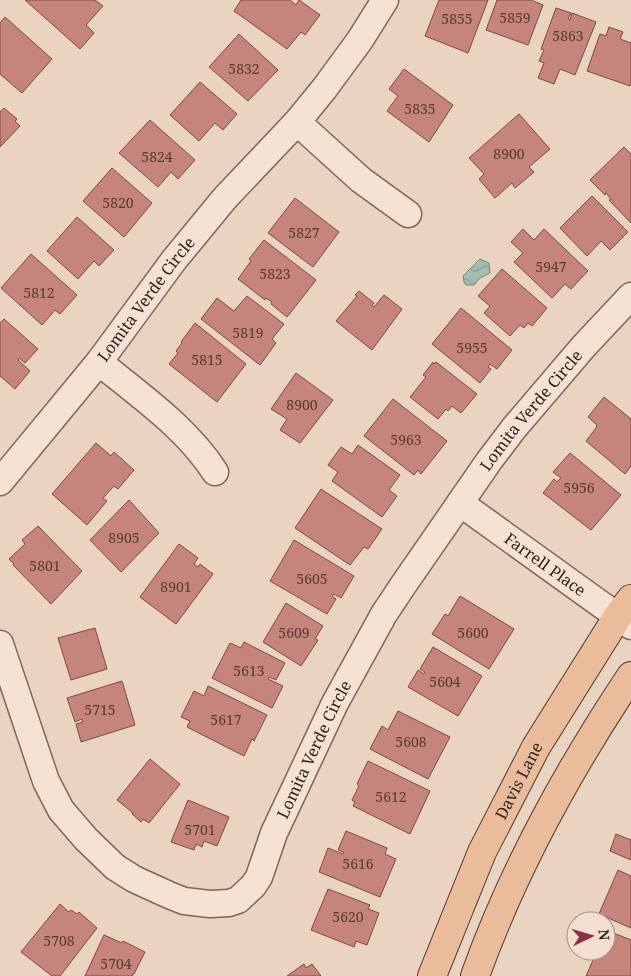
<svg xmlns="http://www.w3.org/2000/svg" width="631" height="976" viewBox="0 0 631 976" font-family="'Noto Serif',serif">
  <style>
    .water { fill: url(#water-waves); stroke: #6c8a7a }
    .building { fill: #c6857a; stroke: #804942 }
    .lines { fill: none; stroke-linecap: round; stroke-linejoin: round }
    .minor-casing { stroke: #82655a; stroke-width: 29 }
    .major-casing { stroke: #50352e; stroke-width: 30 }
    .minor { stroke: #f6e2d4; stroke-width: 26 }
    .major { stroke: #ebbc9b; stroke-width: 28 }
    .labels { text-anchor: middle; dominant-baseline: central; stroke-width: 5; stroke-linejoin: round; paint-order: stroke }
    .number-label { font-size: 14px; fill: #583b34 }
    .street-label { font-size: 16px; fill: #33221d; stroke: #f2dfd0 }
  </style>
  <defs>
    <pattern id="water-waves" width="16" height="10" patternUnits="userSpaceOnUse" patternTransform="scale(1.25)"><rect width="16" height="10" fill="#a3bdae"/><path d="M0 5q4-4 8 0t8 0" fill="none" stroke="#8da295"/></pattern>
  </defs>
  <rect width="100%" height="100%" fill="#ead3c1"/>
  <!-- water -->
  <path class="water" d="M480,259L489,263L490,273L480,278L474,285H466L464,282L463,276Z"/>
  <!-- building -->
  <g class="building">
    <path d="M25,0H95L103,6L86,25L94,33L80,49Z"/>
    <path d="M241,0H290L296,5L299,0L320,15L305,35L301,32L287,49L234,11Z"/>
    <path d="M439,0H488L468,53L425,36Z"/>
    <path d="M497,0H531L543,5L528,45L486,30Z"/>
    <path d="M556,8L571,13L568,19L570,20L572,13L596,22L575,75L560,69L554,84L538,78L544,63L539,61L544,50L541,49Z"/>
    <path d="M5,17L52,59L22,93L0,74V23Z"/>
    <path d="M609,27L623,32L620,39L631,43V82L630,86L587,71L600,34L606,36Z"/>
    <path d="M239,34L278,70L248,101L209,67Z"/>
    <path d="M404,69L453,105L429,142L387,111L398,96L389,89Z"/>
    <path d="M200,82L237,114L223,130L215,123L199,141L170,115Z"/>
    <path d="M4,108L17,119L15,121L20,126L0,147V112Z"/>
    <path d="M519,114L550,149L529,167L534,172L515,188L512,183L495,198L479,179L484,174L469,158Z"/>
    <path d="M150,120L195,160L178,179L171,172L158,187L119,153Z"/>
    <path d="M624,147L631,154V223L609,200L611,199L606,193L605,195L590,180Z"/>
    <path d="M112,168L152,203L124,237L83,201Z"/>
    <path d="M592,196L628,232L610,250L601,241L587,256L560,228Z"/>
    <path d="M295,198L339,232L313,267L268,233Z"/>
    <path d="M77,217L114,250L99,266L94,261L78,279L47,251Z"/>
    <path d="M523,229L534,240L544,229L588,271L571,289L565,284L552,298L514,262L523,253L511,242Z"/>
    <path d="M264,240L316,280L287,317L271,304L272,302L266,298L265,300L238,279L251,261L249,259Z"/>
    <path d="M31,254L77,295L60,314L55,310L42,325L1,288Z"/>
    <path d="M502,269L547,308L532,326L528,323L524,328L520,325L510,336L484,313L490,306L478,296Z"/>
    <path d="M359,291L374,303L372,305L374,307L384,295L402,309L372,350L336,321L357,296L355,295Z"/>
    <path d="M247,296L284,324L272,339L276,343L260,365L201,319L217,298L234,311Z"/>
    <path d="M461,308L512,350L497,369L490,364L488,367L491,369L480,383L432,344Z"/>
    <path d="M4,319L38,349L25,363L19,358L18,360L30,371L15,389L0,376V323Z"/>
    <path d="M195,323L246,364L217,402L169,364L178,353L176,351L182,343L181,342Z"/>
    <path d="M433,362L434,364L436,362L477,394L461,413L452,406L448,411L446,409L438,419L410,397L426,377L423,375Z"/>
    <path d="M296,373L333,400L300,443L280,430L287,419L271,409Z"/>
    <path d="M604,397L631,419V466L625,474L586,441L596,428L597,425L588,417Z"/>
    <path d="M393,399L447,441L421,474L418,470L414,475L364,436Z"/>
    <path d="M96,443L111,456L114,452L134,470L118,489L114,486L103,498L107,501L87,525L52,494Z"/>
    <path d="M358,445L400,475L389,490L397,496L382,517L332,481L338,472L328,465L341,447L352,454Z"/>
    <path d="M570,453L621,495L591,530L543,493L554,479L557,482L561,478L553,472Z"/>
    <path d="M321,489L382,529L368,549L364,547L350,565L295,528Z"/>
    <path d="M129,500L159,533L121,572L90,540Z"/>
    <path d="M38,526L82,571L51,604L13,565L14,564L9,559L25,544L22,540Z"/>
    <path d="M294,540L354,576L341,598L334,594L332,596L336,599L327,614L270,581Z"/>
    <path d="M179,544L198,558L194,564L198,567L200,564L213,574L176,624L140,597Z"/>
    <path d="M460,596L514,629L489,669L432,634L445,614L448,616Z"/>
    <path d="M286,603L323,626L315,639L318,640L301,666L263,642Z"/>
    <path d="M95,628L107,669L71,680L58,638Z"/>
    <path d="M244,642L285,663L276,680L269,677L268,679L283,686L272,708L212,678L230,643L241,648Z"/>
    <path d="M433,647L482,676L458,716L408,687L418,670L424,674L425,672L420,669Z"/>
    <path d="M122,681L135,725L81,742L76,724L83,722L82,719L75,722L67,698Z"/>
    <path d="M208,686L267,715L254,741L252,739L244,756L187,727L190,721L181,717L194,691L204,696Z"/>
    <path d="M398,711L450,737L428,779L370,749L382,726L388,730Z"/>
    <path d="M150,759L180,784L149,823L143,819L141,822L132,814L133,813L117,800Z"/>
    <path d="M368,761L430,791L410,834L353,806L355,802L352,800L359,786L357,784Z"/>
    <path d="M188,800L229,817L217,846L204,841L202,847L196,844L194,850L171,842Z"/>
    <path d="M346,831L387,848L385,854L396,859L380,897L319,872L328,848L343,854L344,852L338,850Z"/>
    <path d="M616,834L631,840V860L610,851Z"/>
    <path d="M618,870L631,876V928L599,914Z"/>
    <path d="M328,889L370,905L368,909L379,913L367,945L356,941L354,947L311,930Z"/>
    <path d="M60,904L69,912L71,910L77,914L79,912L97,928L60,976H52L21,952Z"/>
    <path d="M606,930L631,940V976H586L597,951H606Z"/>
    <path d="M104,935L122,943L123,941L145,952L134,974H133L132,976H85Z"/>
    <path d="M304,964L306,968L312,964L321,976H287Z"/>
  </g>
  <g class="lines">
    <!-- minor casing -->
    <g class="minor-casing">
      <g id="minor">
        <path d="M297,122L361,180L408,214"/>
        <path d="M99,362C140,396 186,427 215,472"/>
        <path id="s1" d="M0,482L99,362L174,260L225,198L297,122L324,89L360,40L385,0"/>
        <path id="s2" d="M460,503L631,626"/>
        <path id="s3" d="M0,644L46,781L61,810L86,839L115,867L134,879L169,895L184,901L210,904L229,903L238,900L253,886L259,877L274,833L335,703L384,614L404,584L489,461L514,428L584,346L631,296"/>
      </g>
    </g>
    <!-- major casing -->
    <g class="major-casing">
      <g id="major">
        <path id="s4" d="M432,976L482,852L536,747L618,616L631,599"/>
        <path d="M475,976C513,870 568,770 631,676"/>
      </g>
    </g>
    <!-- minor -->
    <use href="#minor" class="minor"/>
    <!-- major -->
    <use href="#major" class="major"/>
  </g>
  <g class="labels">
    <!-- number labels -->
    <g class="number-label">
      <text x="515" y="17">5859</text>
      <text x="457" y="18">5855</text>
      <text x="568" y="35">5863</text>
      <text x="244" y="68">5832</text>
      <text x="420" y="108">5835</text>
      <text x="509" y="153">8900</text>
      <text x="157" y="156">5824</text>
      <text x="118" y="202">5820</text>
      <text x="304" y="232">5827</text>
      <text x="551" y="266">5947</text>
      <text x="275" y="273">5823</text>
      <text x="39" y="292">5812</text>
      <text x="248" y="332">5819</text>
      <text x="472" y="347">5955</text>
      <text x="207" y="359">5815</text>
      <text x="302" y="404">8900</text>
      <text x="406" y="439">5963</text>
      <text x="579" y="487">5956</text>
      <text x="124" y="537">8905</text>
      <text x="45" y="565">5801</text>
      <text x="312" y="578">5605</text>
      <text x="176" y="586">8901</text>
      <text x="294" y="632">5609</text>
      <text x="473" y="632">5600</text>
      <text x="249" y="670">5613</text>
      <text x="445" y="681">5604</text>
      <text x="100" y="709">5715</text>
      <text x="226" y="719">5617</text>
      <text x="411" y="741">5608</text>
      <text x="391" y="796">5612</text>
      <text x="200" y="829">5701</text>
      <text x="358" y="863">5616</text>
      <text x="348" y="916">5620</text>
      <text x="59" y="940">5708</text>
      <text x="116" y="963">5704</text>
    </g>
    <!-- street labels -->
    <g class="street-label">
      <text stroke="none"><textPath href="#s1" startOffset="234">Lomita Verde Circle</textPath></text>
      <text stroke="none"><textPath href="#s3" startOffset="962">Lomita Verde Circle</textPath></text>
      <text stroke="none"><textPath href="#s2" startOffset="105">Farrell Place</textPath></text>
      <text stroke="none"><textPath href="#s3" startOffset="558">Lomita Verde Circle</textPath></text>
      <text stroke="none"><textPath href="#s4" startOffset="214">Davis Lane</textPath></text>
    </g>
  </g>
  <!-- north arrow -->
  <g transform="translate(591 936) rotate(85)"><circle r="24" fill="#f2dfd0" stroke="#a69388"/>
  <path d="M0-4L9 19L0 12L-9 19Z" fill="#8d2f49"/>
  <text y="-8" font-size="14" font-weight="bold" text-anchor="middle" fill="#33221d">N</text>
  </g>
</svg>
